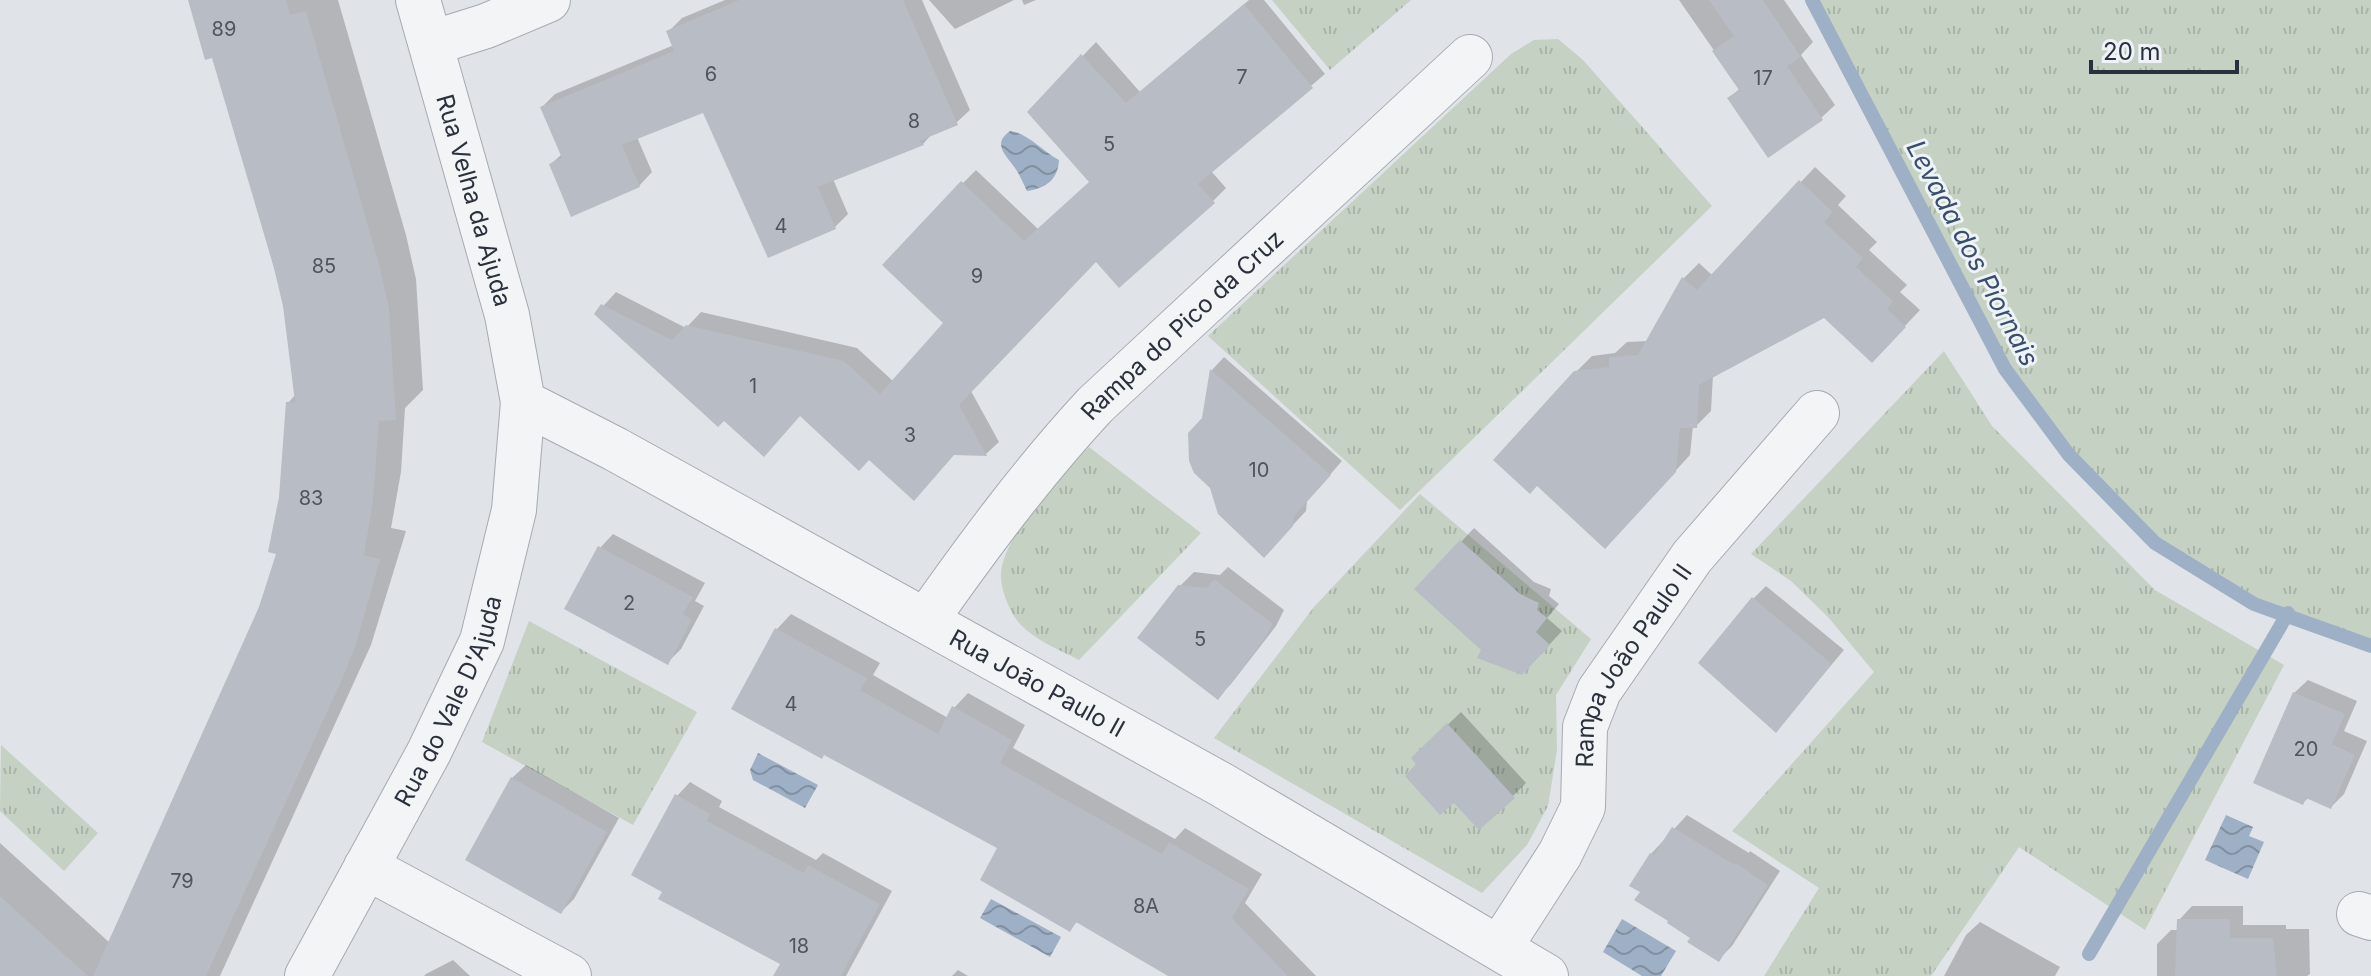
<svg xmlns="http://www.w3.org/2000/svg" width="2371" height="976" viewBox="0 0 2371 976" font-family="Inter,sans-serif">
  <style>
    .grass { fill: url(#grass-tufts) }
    .water { fill: url(#water-waves) }
    .shadow { fill: #0003 }
    .lines { fill: none; stroke-linecap: round; stroke-linejoin: round }
    .stream { stroke: #9eb0c5; stroke-width: 14 }
    .building { fill: #b8bcc4 }
    .minor-casing { stroke: #a6aab2; stroke-width: 46 }
    .tertiary-casing { stroke: #a6aab2; stroke-width: 46 }
    .minor { stroke: #f2f4f6; stroke-width: 44 }
    .tertiary { stroke: #f2f4f6; stroke-width: 44 }
    .labels { text-anchor: middle; dominant-baseline: central; stroke-width: 6; stroke-linejoin: round; paint-order: stroke }
    .number-label { font-size: 20px; fill: #4e5460 }
    .street-label { font-size: 24px; fill: #2a313e; stroke: #eff2f6 }
    .water-label { font-size: 26px; font-style: italic; fill: #374e6f; stroke: #eff2f6 }
  </style>
  <defs>
    <pattern id="grass-tufts" width="24" height="20" patternUnits="userSpaceOnUse" patternTransform="scale(2)"><rect width="24" height="20" fill="#c5d1c2"/><path d="M3 7l-1-3M5 7V3M7 7l1-3M15 17l-1-3M17 17v-4M19 17l1-3" fill="none" stroke="#a9b4a8"/></pattern>
    <pattern id="water-waves" width="16" height="10" patternUnits="userSpaceOnUse" patternTransform="scale(2)"><rect width="16" height="10" fill="#9eb0c5"/><path d="M0 5q4-4 8 0t8 0" fill="none" stroke="#8190a1"/></pattern>
  </defs>
  <rect width="100%" height="100%" fill="#e0e3e8"/>
  <!-- grass -->
  <g class="grass">
    <path d="M1272,0H1411L1330,70Z"/>
    <path d="M1816,0H2371V643L2255,601L2157,541L2072,453L2007,367Z"/>
    <path d="M1558,39L1583,60L1712,206L1400,510L1208,336L1511,54L1534,40Z"/>
    <path d="M1944,351L1992,426L2155,590L2284,665L2145,930L2019,847L1931,976H1764L1819,888L1732,831L1874,672L1828,617L1791,581L1751,554Z"/>
    <path d="M1089,447L1201,533L1079,660C1059,650 1037,641 1021,625C1010,614 1000,589 1001,573C1004,534 1062,474 1089,447Z"/>
    <path d="M1420,494L1591,639L1556,695L1557,750L1548,806L1527,845L1482,893L1214,738L1314,607Z"/>
    <path d="M529,621L697,712L633,825L482,742Z"/>
    <path d="M1,745L98,833L64,871L0,811Z"/>
  </g>
  <!-- water -->
  <g class="water">
    <path d="M1010,131C1028,133 1043,152 1059,160C1058,180 1046,188 1027,191C1023,183 1020,175 1015,168C1005,154 992,144 1010,131Z"/>
    <path d="M758,753L818,785L805,808L753,780L750,770Z"/>
    <path d="M2226,815L2253,827L2249,836L2264,842L2248,879L2205,860Z"/>
    <path d="M991,899L1061,937L1050,957L980,918Z"/>
    <path d="M1622,919L1676,951L1661,976H1642L1603,952Z"/>
  </g>
  <!-- shadow -->
  <g class="shadow">
    <path d="M190,0H338L406,235L416,279L423,390L405,408L401,472L391,528L406,531L371,645L220,976H0V843L110,943L245,647L278,553L288,403L296,394L285,306L214,55Z"/>
    <path d="M725,0H922L970,110L956,123L933,133L923,144L833,179L848,214L835,227L704,110L637,137L652,172L639,186L551,164L562,154L542,107L555,94L674,45L669,31L682,18Z"/>
    <path d="M929,0H1014L955,29Z"/>
    <path d="M1022,0H1036L1024,5Z"/>
    <path d="M1249,0H1264L1325,74L1211,171L1226,188L1213,201L1097,260L971,391L999,442L986,454L955,453L869,458L801,414L724,418L596,314L616,292L686,328L701,312L857,348L894,382L946,323L963,183L976,170L1038,229L1092,181L1029,112L1096,42L1140,92Z"/>
    <path d="M1679,0H1784L1813,42L1801,55L1835,105L1821,118L1730,98L1740,88Z"/>
    <path d="M1815,167L1846,196L1838,205L1877,242L1869,250L1907,285L1900,292L1920,310L1887,345L1824,316L1713,375L1711,411L1696,426H1693L1690,455L1620,531L1576,372L1592,356L1615,353L1627,342L1648,341L1684,278L1699,263L1713,276Z"/>
    <path d="M1224,357L1342,461L1307,501L1306,511L1277,542L1204,419L1212,370Z"/>
    <path d="M1474,528L1534,582L1551,589L1549,596L1559,604L1547,618L1562,631L1535,660L1461,542Z"/>
    <path d="M613,534L705,583L695,601L704,606L681,649L668,662L600,548Z"/>
    <path d="M1228,567L1284,610L1276,626L1231,684L1218,697L1180,586L1194,572L1220,575Z"/>
    <path d="M1766,586L1844,650L1776,730L1753,599Z"/>
    <path d="M791,614L880,663L873,675L948,718L954,708L968,693L1025,725L1013,748L1175,839L1185,828L1262,874L1245,903L1316,976H1172L1078,921L1070,929L1000,847L825,753L734,708L777,629Z"/>
    <path d="M2308,680L2357,701L2344,731L2367,741L2344,794L2331,807L2309,797L2303,803L2294,693Z"/>
    <path d="M1461,712L1526,783L1513,796L1419,764L1413,758Z"/>
    <path d="M526,765L619,818L574,899L561,912L512,778Z"/>
    <path d="M690,782L722,801L719,807L816,860L823,853L892,891L846,976H777L783,963L664,891L677,796Z"/>
    <path d="M1687,815L1749,853L1750,851L1780,871L1732,946L1719,959L1643,892L1651,854Z"/>
    <path d="M2192,906H2243V925H2286V929H2309L2310,974L2307,976H2157V944L2171,930H2179V920Z"/>
    <path d="M1980,922L2060,967L2055,976H1944L1966,935Z"/>
    <path d="M453,960L470,976H424L426,974Z"/>
    <path d="M958,970L968,976H952Z"/>
  </g>
  <g class="lines">
    <!-- stream -->
    <g class="stream">
      <path d="M1812,0L2005,369L2069,455L2155,543L2254,604L2371,646"/>
      <path d="M2089,954L2288,613"/>
    </g>
  </g>
  <!-- building -->
  <g class="building">
    <path d="M188,0H286L290,15L306,11L379,264L389,308L396,420L379,421L373,501L364,555L380,559L357,641L344,675L206,976H93L259,607L276,554L268,552L279,497L286,402H295L283,306L274,268L212,58L205,60Z"/>
    <path d="M739,0H903L958,125L919,141L924,145L818,187L836,229L768,258L703,113L622,145L640,187L571,217L549,164L562,158L540,107L674,51L666,31Z"/>
    <path d="M1709,0H1763L1801,57L1787,66L1823,120L1768,158L1727,98L1739,90L1712,51L1734,36Z"/>
    <path d="M1244,4L1313,88L1198,184L1215,203L1119,288L1096,262L959,405L987,456L954,455L914,501L869,460L859,471L800,416L764,457L724,421L718,427L594,314L601,304L672,340L686,325L844,361L880,394L943,323L882,265L961,181L1024,241L1089,182L1027,112L1081,54L1126,103Z"/>
    <path d="M1799,180L1833,212L1824,222L1863,258L1856,267L1893,301L1887,309L1906,327L1872,363L1824,318L1699,385L1697,428H1680L1676,472L1605,549L1537,486L1530,494L1493,460L1574,371L1609,367V357L1638,355L1682,277L1697,290Z"/>
    <path d="M1210,369L1331,475L1294,516L1293,526L1264,558L1218,514L1210,488L1194,473L1189,461L1188,433L1202,418Z"/>
    <path d="M1460,540L1520,594L1539,603L1537,610L1547,618L1536,632L1550,645L1522,675L1477,658L1481,650L1414,589Z"/>
    <path d="M598,546L693,597L683,614L692,620L668,665L564,609Z"/>
    <path d="M1214,579L1273,624L1263,641L1218,700L1137,638L1178,585L1207,588Z"/>
    <path d="M1752,597L1832,664L1776,733L1698,663Z"/>
    <path d="M775,628L867,678L860,690L938,734L952,706L1012,740L1000,763L1162,854L1169,842L1249,889L1232,918L1288,976H1168L1076,922L1070,932L980,880L997,848L824,755L822,759L731,709Z"/>
    <path d="M2293,692L2345,714L2332,744L2355,755L2331,809L2306,798L2303,805L2253,783Z"/>
    <path d="M1447,723L1515,798L1479,830L1454,803L1440,815L1405,776L1416,764L1411,758Z"/>
    <path d="M511,777L607,832L561,914L465,860Z"/>
    <path d="M675,794L710,814L707,821L804,873L808,865L880,904L841,976H773L780,964L658,899L662,892L631,875Z"/>
    <path d="M1672,827L1735,865L1736,863L1768,885L1719,962L1687,942L1690,938L1667,923L1668,921L1634,900L1640,892L1629,886L1650,853L1654,855Z"/>
    <path d="M0,896L88,976H0Z"/>
    <path d="M2177,919H2230V938H2273L2277,976H2175Z"/>
  </g>
  <g class="lines">
    <!-- minor casing -->
    <g class="minor-casing">
      <g id="minor">
        <path d="M432,43L486,26L548,0"/>
        <path id="s1" d="M926,620C979,545 1032,473 1095,405L1470,57"/>
        <path d="M366,867L569,976"/>
        <path d="M2359,914L2371,918"/>
        <path id="s2" d="M1500,947L1560,854L1583,807L1585,727L1599,691L1692,557L1817,413"/>
        <path id="s3" d="M307,976L429,752L482,641L514,510L523,402"/>
      </g>
    </g>
    <!-- tertiary casing -->
    <g class="tertiary-casing">
      <g id="tertiary">
        <path id="s4" d="M418,0L507,315L523,402L615,449L1222,785L1546,976"/>
      </g>
    </g>
    <!-- minor -->
    <use href="#minor" class="minor"/>
    <!-- tertiary -->
    <use href="#tertiary" class="tertiary"/>
  </g>
  <g class="labels">
    <!-- number labels -->
    <g class="number-label">
      <text x="224" y="29">89</text>
      <text x="711" y="74">6</text>
      <text x="1242" y="77">7</text>
      <text x="1763" y="78">17</text>
      <text x="914" y="121">8</text>
      <text x="1109" y="144">5</text>
      <text x="781" y="226">4</text>
      <text x="324" y="266">85</text>
      <text x="977" y="276">9</text>
      <text x="753" y="386">1</text>
      <text x="910" y="435">3</text>
      <text x="1259" y="470">10</text>
      <text x="311" y="498">83</text>
      <text x="629" y="603">2</text>
      <text x="1200" y="639">5</text>
      <text x="791" y="704">4</text>
      <text x="2306" y="749">20</text>
      <text x="182" y="881">79</text>
      <text x="1146" y="906">8A</text>
      <text x="799" y="946">18</text>
    </g>
    <!-- street labels -->
    <g class="street-label">
      <text stroke="none"><textPath href="#s4" startOffset="208">Rua Velha da Ajuda</textPath></text>
      <text stroke="none"><textPath href="#s1" startOffset="392">Rampa do Pico da Cruz</textPath></text>
      <text stroke="none"><textPath href="#s2" startOffset="318">Rampa João Paulo II</textPath></text>
      <text stroke="none"><textPath href="#s4" startOffset="1002">Rua João Paulo II</textPath></text>
      <text stroke="none"><textPath href="#s3" startOffset="310">Rua do Vale D'Ajuda</textPath></text>
    </g>
    <!-- water labels -->
    <g class="water-label">
      <text transform="translate(1973 253) rotate(62)">Levada dos Piornais</text>
    </g>
  </g>
  <!-- scale -->
  <path d="M2091 60v12h146v-12" fill="none" stroke="#2a313e" stroke-width="4"/>
  <text x="2103" y="60" font-size="24" fill="#2a313e" stroke="#eff2f6" stroke-width="6" paint-order="stroke">20 m</text>
</svg>
